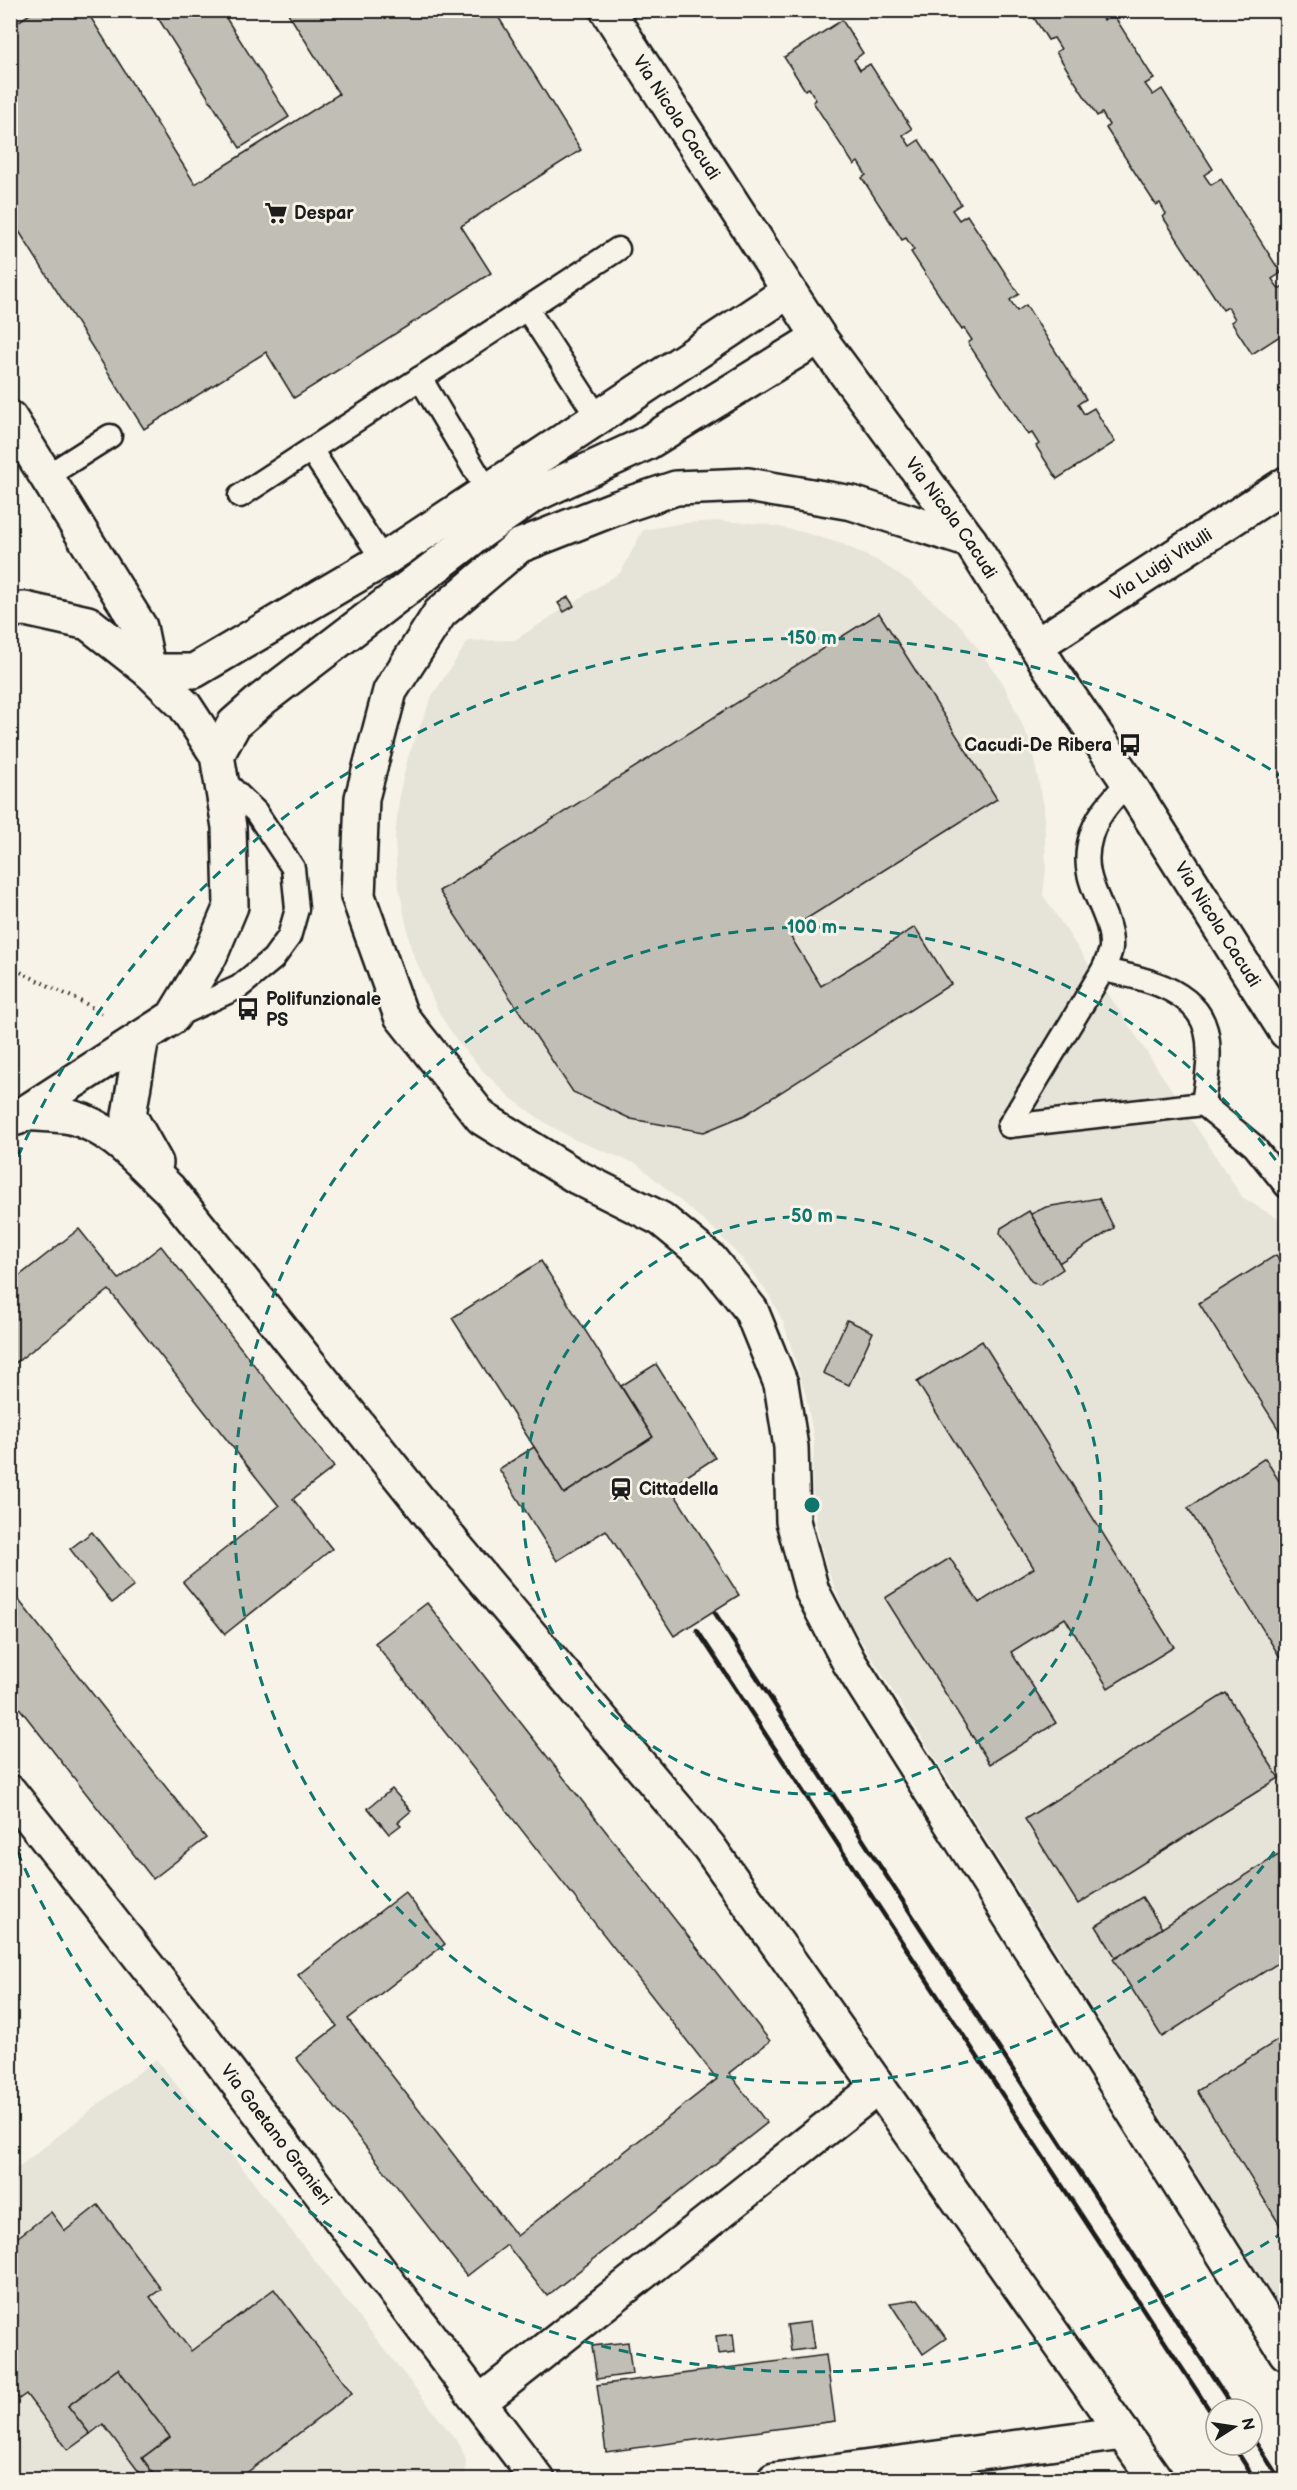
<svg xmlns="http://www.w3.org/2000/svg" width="1297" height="2490" viewBox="0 0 1297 2490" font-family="'Balsamiq Sans',sans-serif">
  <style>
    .built { fill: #e6e3d9 }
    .building { fill: #c0beb5; stroke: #1c1c1c; stroke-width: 1.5 }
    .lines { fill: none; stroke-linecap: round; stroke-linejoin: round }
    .service-casing { stroke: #1c1c1c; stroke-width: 27 }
    .minor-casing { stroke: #1c1c1c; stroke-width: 38 }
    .tertiary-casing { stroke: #1c1c1c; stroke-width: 38 }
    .path { stroke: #1c1c1c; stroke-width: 4; stroke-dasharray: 1.5 4.5; stroke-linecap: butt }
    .service { stroke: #f7f3e8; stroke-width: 22 }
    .minor { stroke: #f7f3e8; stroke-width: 33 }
    .tertiary { stroke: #f7f3e8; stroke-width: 33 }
    .rail { stroke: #1c1c1c; stroke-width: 4.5 }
    .ring { fill: none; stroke: #0f766e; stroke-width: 3; stroke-dasharray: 10 8 }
    .labels { text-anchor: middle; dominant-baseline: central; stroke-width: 6; stroke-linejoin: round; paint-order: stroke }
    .street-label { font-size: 18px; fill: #1c1c1c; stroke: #f7f3e8 }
    .poi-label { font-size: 18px; font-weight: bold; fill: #1c1c1c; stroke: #f7f3e8; text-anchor: start }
    .centre { fill: #0f766e; stroke: #f7f3e8; stroke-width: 3 }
    .ring-label { font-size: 18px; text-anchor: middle; font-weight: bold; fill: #0f766e; stroke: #f7f3e8; stroke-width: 6; stroke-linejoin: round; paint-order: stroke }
  </style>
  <rect width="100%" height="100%" fill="#f7f3e8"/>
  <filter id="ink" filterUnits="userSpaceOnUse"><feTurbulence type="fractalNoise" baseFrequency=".0167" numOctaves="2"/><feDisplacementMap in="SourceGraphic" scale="12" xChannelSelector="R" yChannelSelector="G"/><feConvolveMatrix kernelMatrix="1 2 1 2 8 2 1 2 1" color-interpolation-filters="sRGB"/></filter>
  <g filter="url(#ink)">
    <!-- built -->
    <g class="built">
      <path d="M721,521L764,524L803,532L842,544L878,561L911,582L962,627L1003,683L1030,742L1044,806L1046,868L1043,895L1243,1198L1286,1223V2317L847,1618L827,1568L817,1528L812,1485L814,1441L806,1396L784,1324L769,1295L742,1259L715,1230L637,1164L575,1140L544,1122L511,1098L485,1073L458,1042L440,1015L411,949L397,877L395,837L400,791L408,757L432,696L468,641L515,640L621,572L643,530L684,523Z"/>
      <path d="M156,2059L460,2445L466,2460L465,2480H13L11,2475V2173Z"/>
    </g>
    <!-- building -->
    <g class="building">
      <path d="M36,10H86L195,184L339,94L286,10H494L581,150L461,226L491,273L294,398L266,352L144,429L10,217V27Z"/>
      <path d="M153,10H221L289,117L240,148Z"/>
      <path d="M1029,10H1098L1104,20L1113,14L1154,79L1145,84L1153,95L1162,89L1213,169L1204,175L1211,185L1221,179L1281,273L1272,279L1279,289L1286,284V332L1252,354L1231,322L1235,319L1228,307L1223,310L1163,217L1166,214L1160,203L1156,205L1106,128L1109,125L1102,113L1097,116L1056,52L1061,49L1054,38L1048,40Z"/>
      <path d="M842,20L863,53L854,60L860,70L870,64L912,129L903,135L910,146L919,140L961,204L952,210L959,220L967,215L1019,294L1010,300L1017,311L1026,305L1086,399L1078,404L1084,414L1094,408L1115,442L1057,479L1036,446L1039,444L1032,433L1028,435L997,387L968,343L972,340L964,328L962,330L911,252L914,250L906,238L902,240L862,178L866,175L858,162L854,165L813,102L816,100L809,88L805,90L784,57Z"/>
      <path d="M568,597L574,606L564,612L558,603Z"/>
      <path d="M879,613L997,799L787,931L821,986L915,927L951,984L745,1115L704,1132L631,1119L573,1092L439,891Z"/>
      <path d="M1099,1198L1114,1228L1059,1263L1031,1214L1046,1207Z"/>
      <path d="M1029,1211L1063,1269L1039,1285L1031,1281L1000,1233L1001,1228Z"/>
      <path d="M79,1229L119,1279L161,1246L334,1467L293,1499L332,1549L225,1634L183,1582L279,1506L109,1290L13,1365L10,1362V1283Z"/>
      <path d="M1276,1255L1286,1271V1441L1199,1303Z"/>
      <path d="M541,1261L653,1437L564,1494L452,1318Z"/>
      <path d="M847,1320L873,1332L849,1385L823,1373Z"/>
      <path d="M982,1341L1174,1647L1108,1688L1065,1618L1011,1652L1056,1723L990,1764L885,1598L950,1558L979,1603L1034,1568L917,1382Z"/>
      <path d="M656,1364L715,1458L670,1487L739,1595L674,1636L606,1530L557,1561L499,1469L534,1447L564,1494L653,1437L621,1386Z"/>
      <path d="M1265,1458L1279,1481L1286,1476V1667L1188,1508Z"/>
      <path d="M92,1532L134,1586L112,1603L70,1549Z"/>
      <path d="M10,1589L206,1838L153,1879L10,1696Z"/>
      <path d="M427,1603L770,2041L729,2073L767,2123L547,2296L507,2245L467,2276L296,2058L337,2026L298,1975L405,1892L445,1944L348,2019L517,2236L717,2079L375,1643Z"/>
      <path d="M1226,1693L1279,1778L1078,1904L1025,1819Z"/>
      <path d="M392,1789L411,1811L398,1822L401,1825L389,1834L368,1808Z"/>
      <path d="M1286,1850V1958L1162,2037L1113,1959Z"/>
      <path d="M1142,1897L1162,1928L1116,1958L1096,1926Z"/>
      <path d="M1286,2035V2235L1197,2091Z"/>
      <path d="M98,2205L161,2289L150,2297L191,2351L274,2289L352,2393L237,2480H158L142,2458L170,2437L118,2369L68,2406L90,2434L68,2450L26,2394L19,2399L10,2388V2243L51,2212L65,2231Z"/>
      <path d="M918,2299L946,2338L923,2354L890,2303Z"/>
      <path d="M810,2322L814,2348L791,2351L787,2325Z"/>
      <path d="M733,2334L735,2352L718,2354L716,2336Z"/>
      <path d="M628,2342L632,2374L597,2379L592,2346Z"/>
      <path d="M826,2355L835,2421L606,2452L597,2385Z"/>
      <path d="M118,2369L170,2437L142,2458L158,2480H145L103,2424L90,2434L68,2406Z"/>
    </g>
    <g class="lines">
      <!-- service casing -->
      <g class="service-casing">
        <g id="service">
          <path d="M527,309L598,418"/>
          <path d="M420,378L488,492"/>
          <path d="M311,450L383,560"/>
          <path d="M47,476L110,436"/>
          <path d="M240,496L618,249"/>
          <path d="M1103,970C1139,977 1195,988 1206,1030C1212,1054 1206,1080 1203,1104"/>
          <path d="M173,1017L239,987L273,959L289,937L297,909L293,868L256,812L221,778"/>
          <path d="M1009,1126L1103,970C1106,963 1110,955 1111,948C1113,909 1076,884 1091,836C1097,814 1114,798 1128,782"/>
          <path d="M1009,1126L1203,1104L1254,1146L1286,1186"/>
        </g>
      </g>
      <!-- minor casing -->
      <g class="minor-casing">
        <g id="minor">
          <path d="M970,541L852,503L748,485L676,488L616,508L519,546L440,613L390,691L362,798L358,896L401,1016L482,1118L577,1177L661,1219L711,1260L751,1310L781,1384L791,1447L793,1521L812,1591L849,1662L1286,2353"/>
          <path d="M10,610L25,609L88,623L149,671L185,706L217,755L229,827L231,906L210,956L173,1017L17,1118"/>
          <path id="s1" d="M1037,645L1286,484"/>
          <path d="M149,671H194L383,560L789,291"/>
          <path d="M217,755L234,724L260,701L482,531L532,496L647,443L819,337"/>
          <path d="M142,1037L129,1115L156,1163"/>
          <path d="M24,1113C39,1115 56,1114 71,1117C111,1127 140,1162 169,1189L457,1548L709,1847L1156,2480"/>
          <path id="s2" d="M10,1792L185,2014L538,2480"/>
          <path d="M481,2401L878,2087"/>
          <path d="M774,2480L1123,2433"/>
        </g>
      </g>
      <!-- tertiary casing -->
      <g class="tertiary-casing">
        <g id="tertiary">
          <path id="s3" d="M607,10L819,337L970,541L1050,668L1128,782L1286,1032"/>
          <path d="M10,418L140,627L149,671"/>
        </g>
      </g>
      <!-- path -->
      <g class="path">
        <path d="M10,286C17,297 19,315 10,326"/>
        <path d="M10,967L86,1004L106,1016"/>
      </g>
      <!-- service -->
      <use href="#service" class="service"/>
      <!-- minor -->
      <use href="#minor" class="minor"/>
      <!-- tertiary -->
      <use href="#tertiary" class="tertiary"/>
      <!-- rail -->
      <g class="rail">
        <path d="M715,1613L1234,2409"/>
        <path d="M697,1630L1216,2420"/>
        <path d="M1252,2436L1280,2480"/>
        <path d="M1233,2445L1255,2480"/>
      </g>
    </g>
  </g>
  <!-- distance rings -->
  <g class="ring">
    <circle cx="812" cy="1505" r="289"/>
    <path d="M1285 1837A578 578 0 1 1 1285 1173"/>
    <path d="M1284 2232A867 867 0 0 1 11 1837M11 1173A867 867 0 0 1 1284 778"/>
  </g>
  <!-- icons -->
  <defs>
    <g id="supermarket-bare" transform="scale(1.8)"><path d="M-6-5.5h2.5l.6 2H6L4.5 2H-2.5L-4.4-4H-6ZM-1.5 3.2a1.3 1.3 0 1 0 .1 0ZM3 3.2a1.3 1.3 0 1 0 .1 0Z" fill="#1c1c1c" stroke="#f7f3e8" stroke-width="2.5" paint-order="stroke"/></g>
    <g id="bus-bare" transform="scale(1.8)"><path d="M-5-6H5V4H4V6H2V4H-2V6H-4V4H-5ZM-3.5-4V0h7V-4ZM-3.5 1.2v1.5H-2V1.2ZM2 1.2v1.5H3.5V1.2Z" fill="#1c1c1c" stroke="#f7f3e8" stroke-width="2.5" paint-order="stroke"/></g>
    <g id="station-bare" transform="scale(1.8)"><path d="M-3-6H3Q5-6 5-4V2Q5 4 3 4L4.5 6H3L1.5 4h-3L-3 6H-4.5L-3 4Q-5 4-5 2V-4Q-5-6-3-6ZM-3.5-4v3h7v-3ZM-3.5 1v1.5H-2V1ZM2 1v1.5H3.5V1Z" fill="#1c1c1c" stroke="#f7f3e8" stroke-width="2.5" paint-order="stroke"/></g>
  </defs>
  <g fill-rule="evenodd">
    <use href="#supermarket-bare" x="276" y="213"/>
    <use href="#bus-bare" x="1130" y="745"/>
    <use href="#bus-bare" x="248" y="1009"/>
    <use href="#station-bare" x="621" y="1489"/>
  </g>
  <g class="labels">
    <!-- street labels -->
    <g class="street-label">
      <text stroke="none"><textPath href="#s3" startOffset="128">Via Nicola Cacudi</textPath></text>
      <text stroke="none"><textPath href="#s3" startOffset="614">Via Nicola Cacudi</textPath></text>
      <text stroke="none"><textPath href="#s1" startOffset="148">Via Luigi Vitulli</textPath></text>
      <text stroke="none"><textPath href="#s3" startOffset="1100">Via Nicola Cacudi</textPath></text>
      <text stroke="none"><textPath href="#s2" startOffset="434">Via Gaetano Granieri</textPath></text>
    </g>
    <!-- poi labels -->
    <g class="poi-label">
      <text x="294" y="213">Despar</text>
      <text x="1112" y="745" text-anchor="end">Cacudi-De Ribera</text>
      <text x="266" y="999">Polifunzionale<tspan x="266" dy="21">PS</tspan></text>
      <text x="639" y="1489">Cittadella</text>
    </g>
  </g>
  <circle cx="812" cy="1505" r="9" class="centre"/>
  <g class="ring-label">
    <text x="812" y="644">150 m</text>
    <text x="812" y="933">100 m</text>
    <text x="812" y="1222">50 m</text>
  </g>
  <!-- margin -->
  <rect width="1297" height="2490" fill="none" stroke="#f7f3e8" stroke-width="36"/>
  <rect x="18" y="18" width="1261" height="2454" fill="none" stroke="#1c1c1c" stroke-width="2" filter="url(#ink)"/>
  <!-- north arrow -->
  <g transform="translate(1234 2427) rotate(78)"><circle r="28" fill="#f7f3e8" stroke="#9f9d96" stroke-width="1.5"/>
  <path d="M0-4.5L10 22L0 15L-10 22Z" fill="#1c1c1c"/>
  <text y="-9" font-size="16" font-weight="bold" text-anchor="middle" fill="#1c1c1c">N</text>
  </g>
</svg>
